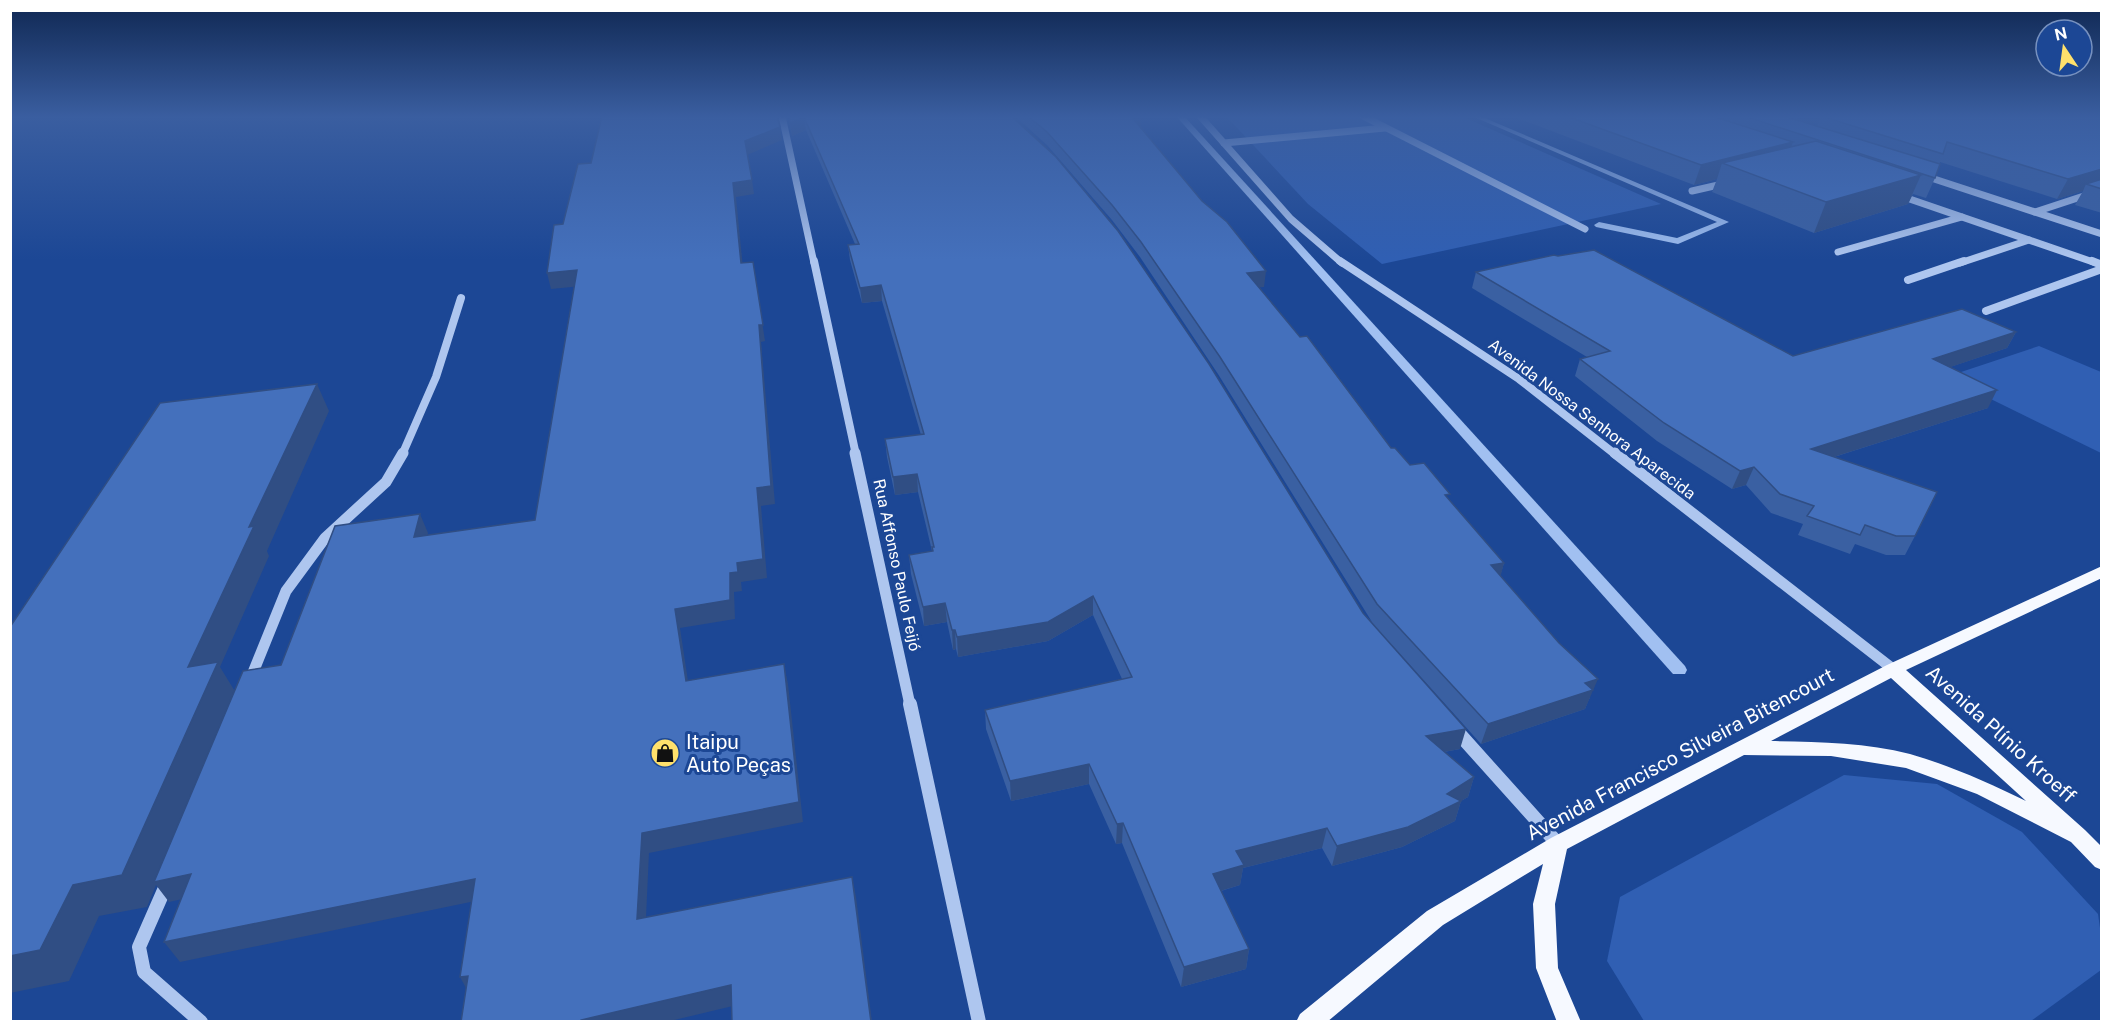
<svg xmlns="http://www.w3.org/2000/svg" width="2112" height="1032" viewBox="0 0 2112 1032" font-family="'Public Sans',sans-serif">
  <style>
    .green { fill: #305fb3 }
    .lines { fill: none; stroke-linecap: round; stroke-linejoin: round }
    .stream { fill: #a1c0f1; fill-rule: evenodd }
    .minor-far3 { stroke: #aec6ef; stroke-width: 7 }
    .minor-far2 { stroke: #aec6ef; stroke-width: 8 }
    .minor-far1 { stroke: #aec6ef; stroke-width: 11 }
    .minor { stroke: #aec6ef; stroke-width: 14 }
    .major { fill: #f6f9ff; fill-rule: evenodd }
    .wall { fill: #3a60a2; fill-rule: evenodd }
    .shaded-wall { fill: #304e84 }
    .building { fill: #4470bc; stroke: #304e84; stroke-width: 1.5 }
    .labels { text-anchor: middle; dominant-baseline: central; stroke-width: 6; stroke-linejoin: round; paint-order: stroke }
    .street-label { font-size: 16px; fill: #fff; stroke: #1c4795 }
    .near-street-label { font-size: 20px; fill: #fff; stroke: #1c4795 }
    .near-poi-label { font-size: 20px; fill: #fff; stroke: #1c4795; text-anchor: start }
  </style>
  <rect width="100%" height="100%" fill="#1c4795"/>
  <!-- green -->
  <g class="green">
    <path d="M1226,116H1461L1661,204L1382,264L1308,204Z"/>
    <path d="M2039,346L2101,372V453L1946,377Z"/>
    <path d="M1844,775L1937,784L2022,832L2098,914L2102,942L2101,970L2031,1021H1644L1607,961L1620,897Z"/>
  </g>
  <g class="lines">
    <!-- stream -->
    <g class="stream">
      <path d="M1176,116H1184L1685,666L1687,670L1685,674H1673Z"/>
      <path d="M1472,116H1480L1729,222L1678,244L1596,227L1594,225L1599,222L1677,238L1717,222Z"/>
    </g>
    <!-- minor-far3 -->
    <g class="minor-far3">
      <path d="M782,116L814,263"/>
      <path d="M1200,116L1291,219L1342,263"/>
      <path d="M1363,116L1585,229"/>
      <path d="M1224,143L1385,128"/>
      <path d="M1922,175L2102,234"/>
      <path d="M1692,191L1727,183"/>
      <path d="M1898,195L2096,263"/>
      <path d="M2035,212L2102,190"/>
      <path d="M1838,252L1962,217"/>
      <path d="M1960,263L2029,240"/>
    </g>
    <!-- minor-far2 -->
    <g class="minor-far2">
      <path d="M814,261L856,455"/>
      <path d="M1340,261L1519,379L1616,455"/>
      <path d="M2092,261L2102,265"/>
      <path d="M1908,280L1964,261"/>
      <path d="M1986,311L2102,269"/>
      <path d="M402,455L436,377L461,298"/>
    </g>
    <!-- minor-far1 -->
    <g class="minor-far1">
      <path d="M855,453L910,705"/>
      <path d="M1615,453L1893,669"/>
      <path d="M250,680L286,591L325,538L386,482L403,453"/>
    </g>
    <!-- minor -->
    <g class="minor">
      <path d="M910,704L979,1022"/>
      <path d="M1454,728L1558,844"/>
      <path d="M168,881L139,947L144,972L201,1022"/>
    </g>
    <!-- major -->
    <path class="major" d="M2102,566V578L1906,670L2085,830L2102,847V870L2095,867L2071,842L1977,794L1906,768L1831,756L1744,755L1567,849L1555,904L1558,968L1581,1022H1557L1536,968L1533,904L1543,864L1443,925L1327,1022H1296L1300,1014L1427,911L1551,838L1887,665ZM1891,678L2026,801C1989,783 1949,765 1910,754C1865,742 1817,742 1771,741Z"/>
  </g>
  <!-- wall -->
  <g class="wall">
    <path d="M788,116H1011L1363,613L1372,622L1218,374L1140,257L1112,220L1047,145L1015,116H1141V127L1264,287H1258L1391,448L1449,500L1504,563L1500,576L1590,698L1589,699L1585,709L1481,744L1392,645L1460,749L1444,752L1474,777L1468,797L1461,801L1455,821L1402,847L1332,866L1322,848L1243,868L1240,885L1221,891L1249,949L1246,969L1181,987L1122,843L1116,844L1089,784L1011,801L986,729L985,710L1122,679L1093,615L1048,641L958,657L956,649L953,650L947,622L924,626L911,574L909,555L932,551L918,492L895,495L887,457L885,439L921,435L882,301L862,303L850,260L848,245L855,244L806,130L792,136Z"/>
    <path d="M1512,116H2102V213L2075,205L2083,191L2057,199L1940,162L1935,178L1926,198L1913,194L1908,204L1814,233L1712,192L1717,179L1694,185ZM1819,122L1817,126L1810,124Z"/>
    <path d="M1476,272L1793,356L2016,332L2007,348L1950,367L1988,408L1834,457L1915,536L1905,555H1886L1855,544L1850,554L1798,535L1803,524L1771,513L1746,485L1732,489L1657,441L1575,376L1580,359L1587,357L1472,288Z"/>
  </g>
  <!-- shaded-wall -->
  <g class="shaded-wall">
    <path d="M1131,116H1141V127Z"/>
    <path d="M1798,116H1846H1821L1819,122L1793,128Z"/>
    <path d="M804,117L806,130L792,136L790,123Z"/>
    <path d="M780,127L782,140L747,155L745,141Z"/>
    <path d="M1793,142L1786,162L1722,163L1717,179L1694,185L1701,165Z"/>
    <path d="M2102,169V185L2086,184L2083,191L2057,199L2068,179Z"/>
    <path d="M1921,175L1908,204L1814,233L1826,202Z"/>
    <path d="M752,180L754,194L736,197L744,278L741,263L733,183Z"/>
    <path d="M753,262L765,341L761,342L775,504L761,506L767,578L741,582L742,591L734,592L735,619L680,628L691,701L686,681L675,609L730,573L737,563L757,488Z"/>
    <path d="M577,270L582,286L551,289L547,273Z"/>
    <path d="M1266,271L1264,287L1245,289L1247,273Z"/>
    <path d="M881,285L882,301L862,303L860,288Z"/>
    <path d="M2016,332L2007,348L1924,376L1933,359Z"/>
    <path d="M317,384L329,411L267,551L269,556L220,667L236,693L191,874L205,894L169,902L156,885L147,907L99,916L69,981L10,993V956L73,885L188,667L249,527Z"/>
    <path d="M1997,390L1988,408L1802,467L1811,449Z"/>
    <path d="M1754,467L1746,485L1732,489L1740,471Z"/>
    <path d="M917,474L918,492L895,495L893,477Z"/>
    <path d="M420,514L428,533L422,555L414,537Z"/>
    <path d="M1504,563L1499,582L1491,565Z"/>
    <path d="M1093,596V615L1048,641L958,657L957,637Z"/>
    <path d="M945,603L947,622L924,626L923,607Z"/>
    <path d="M952,630H955L956,649L953,650Z"/>
    <path d="M784,664L788,684L803,822L649,853L645,939L637,919L642,833Z"/>
    <path d="M1598,679L1585,709L1481,744L1488,724L1585,683Z"/>
    <path d="M1466,729L1460,749L1421,756L1426,736Z"/>
    <path d="M1089,764V784L1011,801L1010,781Z"/>
    <path d="M1474,777L1468,797L1461,801L1455,821L1402,847L1332,866L1337,846L1447,794Z"/>
    <path d="M1123,823L1122,843L1116,844L1117,824Z"/>
    <path d="M1327,828L1322,848L1243,868L1240,885L1210,894L1213,874L1236,851Z"/>
    <path d="M852,877L856,897L872,1022H871Z"/>
    <path d="M475,879L485,899L180,962L164,942Z"/>
    <path d="M1249,949L1246,969L1181,987L1184,967Z"/>
    <path d="M468,976L471,997L460,977Z"/>
    <path d="M731,985L737,1005L666,1022H581V1020Z"/>
  </g>
  <!-- building -->
  <g class="building">
    <path d="M602,116H777L780,127L745,141L752,180L733,183L741,263L753,262L763,325H759L771,486L757,488L763,559L737,563L738,572L730,573V600L675,609L686,681L784,664L799,802L642,833L637,919L852,877L871,1022H732L731,985L581,1020V1022H461L468,976L460,977L475,879L164,942L191,874L154,882L243,671L281,665L335,526L420,514L414,537L535,520L577,270L547,273L554,225L563,224L578,164L591,163Z"/>
    <path d="M789,116H1011L1056,157L1118,231L1209,364L1363,613L1466,729L1426,736L1474,777L1447,794L1461,801L1408,827L1337,846L1327,828L1236,851L1244,865L1213,874L1249,949L1184,967L1123,823L1117,824L1089,764L1010,781L985,710L1132,677L1093,596L1048,622L957,637L955,630H952L945,603L923,607L909,555L933,551L932,547H934L917,474L893,477L885,439L924,434L881,285L860,288L848,245L859,244L804,117L790,123Z"/>
    <path d="M1028,116H1131L1202,201L1227,222L1266,271L1247,273L1300,337L1307,336L1391,448H1395L1410,465L1424,463L1450,494L1445,495L1504,563L1491,565L1559,643L1598,679L1585,683L1593,690L1488,724L1377,604L1220,357L1141,242L1112,205L1047,132Z"/>
    <path d="M1566,116H1712L1793,142L1701,165Z"/>
    <path d="M1744,116H1784L1940,164L1935,178Z"/>
    <path d="M1821,116H2102V169L2068,179L1947,142L1943,154Z"/>
    <path d="M1816,141L1921,175L1826,202L1722,163Z"/>
    <path d="M2102,179V189L2086,184Z"/>
    <path d="M1594,250L1793,356L1962,309L2016,332L1933,359L1997,390L1811,449L1937,492L1915,536H1896L1865,525L1860,535L1807,516L1814,506L1780,494L1754,467L1740,471L1664,423L1580,359L1610,351L1476,272L1554,255L1558,256Z"/>
    <path d="M317,384L249,527L254,526L188,667L218,662L122,875L73,885L40,950L10,956V627L160,403Z"/>
  </g>
  <!-- sky -->
  <linearGradient id="sky" x2="0" y2="1"><stop stop-color="#0f2752"/><stop offset="0.45" stop-color="#3a5ea0"/><stop offset="1" stop-color="#3a5ea0" stop-opacity="0"/></linearGradient>
  <rect width="2112" height="260" fill="url(#sky)"/>
  <!-- icons -->
  <defs>
    <g id="shop-disc" transform="scale(1.5)"><circle r="9.5" fill="#ffe16c" stroke="#1c4795"/><path d="M-5-2.5h2.3a2.7 3.5 0 0 1 5.4 0H5L5.5 6h-11ZM-1.5-2.5h3a1.5 2.3 0 0 0-3 0Z" fill="#111"/></g>
  </defs>
  <g fill-rule="evenodd">
    <use href="#shop-disc" x="665" y="753"/>
  </g>
  <g class="labels">
    <!-- street labels -->
    <g class="street-label">
      <text transform="translate(1592 419) rotate(37)">Avenida Nossa Senhora Aparecida</text>
      <text transform="translate(897 565) rotate(78)">Rua Affonso Paulo Feijó</text>
    </g>
    <!-- near-street labels -->
    <g class="near-street-label">
      <text transform="translate(2001 734) rotate(42)">Avenida Plínio Kroeff</text>
      <text transform="translate(1680 754) rotate(-28)">Avenida Francisco Silveira Bitencourt</text>
    </g>
    <!-- near-poi labels -->
    <g class="near-poi-label">
      <text x="686" y="742">Itaipu<tspan x="686" dy="23">Auto Peças</tspan></text>
    </g>
  </g>
  <!-- border -->
  <rect width="2112" height="1032" fill="none" stroke="#ffffff" stroke-width="24"/>
  <!-- north arrow -->
  <g transform="translate(2064 48) rotate(347)"><circle r="28" fill="#1c4795" stroke="#7791bf" stroke-width="1.5"/>
  <path d="M0-4.5L10 22L0 15L-10 22Z" fill="#ffe16c"/>
  <text y="-9" font-size="16" font-weight="bold" text-anchor="middle" fill="#ffffff">N</text>
  </g>
</svg>
